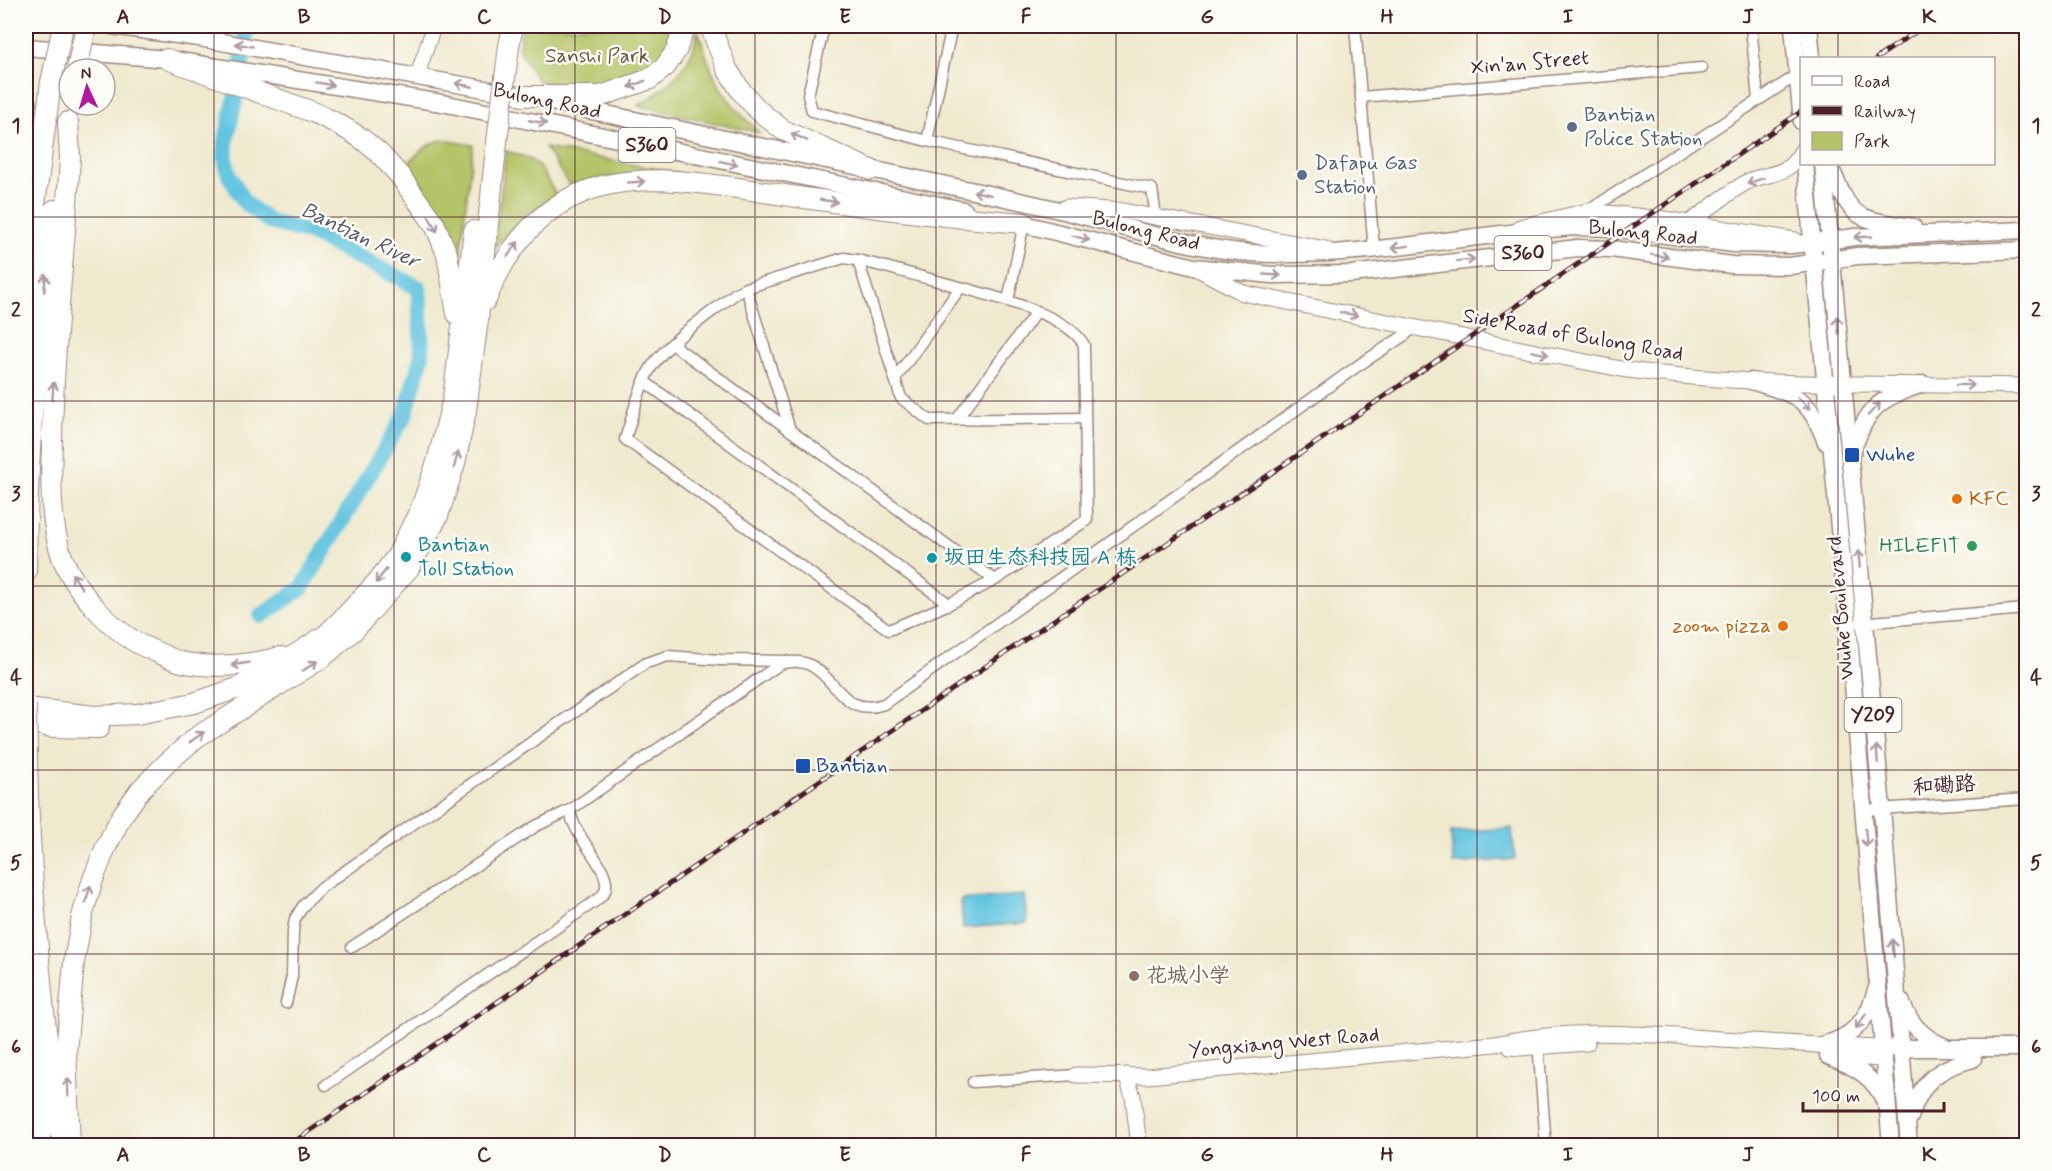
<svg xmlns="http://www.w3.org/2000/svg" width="2052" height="1171" viewBox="0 0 2052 1171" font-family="Mynerve,'LXGW WenKai TC',sans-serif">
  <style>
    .green { fill: #b4c467; stroke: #7f7249; stroke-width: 1.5 }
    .water { fill: #62c4e0; stroke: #567286; stroke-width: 1.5 }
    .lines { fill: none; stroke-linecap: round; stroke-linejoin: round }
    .river { stroke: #62c4e0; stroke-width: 16 }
    .minor-casing { stroke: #9c847c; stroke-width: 13 }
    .tertiary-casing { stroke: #9c847c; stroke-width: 16 }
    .secondary-casing { stroke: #9c847c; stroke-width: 17 }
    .primary-casing { stroke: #9c847c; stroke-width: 19 }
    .motorway-casing { stroke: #9c847c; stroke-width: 22 }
    .minor { stroke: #fff; stroke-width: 10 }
    .tertiary { stroke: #fff; stroke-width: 14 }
    .secondary { stroke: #fff; stroke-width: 15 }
    .primary { stroke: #fff; stroke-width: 16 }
    .motorway { stroke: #fff; stroke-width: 20 }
    .rail-casing { stroke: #4a1f2b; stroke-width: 5 }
    .rail { stroke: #fdfcf7; stroke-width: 3; stroke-dasharray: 9; stroke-linecap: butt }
    .motorway-bridge-casing { stroke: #9c847c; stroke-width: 22; stroke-linecap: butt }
    .motorway-bridge { stroke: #fff; stroke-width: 20 }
    .oneway { stroke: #ae9aa0 }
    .grid { fill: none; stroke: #4a1f2b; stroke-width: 1.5; stroke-opacity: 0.55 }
    .service-dot { fill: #5c6f8a; stroke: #fdfcf7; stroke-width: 2 }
    .transit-dot { fill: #1a4fb4; stroke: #fdfcf7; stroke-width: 2 }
    .food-dot { fill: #e8710a; stroke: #fdfcf7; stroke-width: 2 }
    .leisure-dot { fill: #2e9e5b; stroke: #fdfcf7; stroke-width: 2 }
    .culture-dot { fill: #0f9aa8; stroke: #fdfcf7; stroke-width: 2 }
    .education-dot { fill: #8d6e63; stroke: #fdfcf7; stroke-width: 2 }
    .labels { text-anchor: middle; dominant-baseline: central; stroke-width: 5; stroke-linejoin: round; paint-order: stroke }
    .shield { fill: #fdfcf7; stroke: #806168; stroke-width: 1.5 }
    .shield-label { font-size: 20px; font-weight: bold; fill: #4a1f2b }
    .park-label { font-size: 21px; fill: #6a513d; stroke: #fdfcf7 }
    .street-label { font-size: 21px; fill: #4a1f2b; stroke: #fdfcf7 }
    .service-label { font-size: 21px; fill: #4e5e75; stroke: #fdfcf7; text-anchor: start }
    .transit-label { font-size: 21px; fill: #164399; stroke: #fdfcf7; text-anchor: start }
    .food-label { font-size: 21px; fill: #c56008; stroke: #fdfcf7; text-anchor: start }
    .culture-label { font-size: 21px; fill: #0d838f; stroke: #fdfcf7; text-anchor: start }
    .leisure-label { font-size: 21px; fill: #27864d; stroke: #fdfcf7; text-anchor: end }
    .education-label { font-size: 21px; fill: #785e54; stroke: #fdfcf7; text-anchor: start }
    .water-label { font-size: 22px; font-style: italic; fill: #52596a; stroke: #fdfcf7 }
    .neatline { fill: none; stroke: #4a1f2b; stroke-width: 2 }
    .grid-label { font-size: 20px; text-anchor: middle; font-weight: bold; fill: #4a1f2b }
  </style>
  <rect width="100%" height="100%" fill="#fdfcf7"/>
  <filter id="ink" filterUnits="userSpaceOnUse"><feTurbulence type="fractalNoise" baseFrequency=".0167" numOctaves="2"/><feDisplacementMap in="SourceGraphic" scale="12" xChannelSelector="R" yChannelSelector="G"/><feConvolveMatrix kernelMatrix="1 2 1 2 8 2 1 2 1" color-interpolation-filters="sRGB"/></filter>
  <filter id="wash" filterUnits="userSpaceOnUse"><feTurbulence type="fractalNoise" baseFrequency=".008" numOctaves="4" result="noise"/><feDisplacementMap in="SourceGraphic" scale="24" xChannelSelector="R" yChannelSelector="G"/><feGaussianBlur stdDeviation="1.35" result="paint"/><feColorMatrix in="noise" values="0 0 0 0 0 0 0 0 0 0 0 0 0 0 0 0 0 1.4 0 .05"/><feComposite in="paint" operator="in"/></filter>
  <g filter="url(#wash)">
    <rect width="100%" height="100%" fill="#efe9ce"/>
    <!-- green -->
    <g class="green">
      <path d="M523,26H676C663,58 657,67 624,78C616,81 609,84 602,86C582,91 557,84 538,81L518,48Z"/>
      <path d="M698,30C712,79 723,99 760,133L638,106C668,87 692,68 698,30Z"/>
      <path d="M443,140L473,145L459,264C446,228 427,198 406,166C417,154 426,143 443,140Z"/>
      <path d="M545,148L679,173L599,178L570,186Z"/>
      <path d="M506,151C541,160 539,166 556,195C530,212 513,224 494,249Z"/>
    </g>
    <!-- water -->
    <g class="water">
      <path d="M1512,828L1515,859L1453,864L1451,832Z"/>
      <path d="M1024,895L1027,923L963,928L961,900Z"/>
    </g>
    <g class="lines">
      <!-- river -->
      <g class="river">
        <path d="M240,77L247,26"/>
        <path d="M237,90L226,141L225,158L229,175L245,203L270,222L310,233L419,288L422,355L405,415L302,588L261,616"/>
      </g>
    </g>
  </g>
  <g filter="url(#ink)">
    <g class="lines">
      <!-- minor casing -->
      <g class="minor-casing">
        <g id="minor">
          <path d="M824,26L808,95L812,111L927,141L1152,189L1156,217"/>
          <path d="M1355,26L1374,250"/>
          <path d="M1751,26L1758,100"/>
          <path d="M1361,97L1702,68"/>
          <path d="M927,141L952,26"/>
          <path d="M1588,211L1797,75"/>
          <path d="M844,258C873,262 901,272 930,279C967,290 1066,310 1084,345L1087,520L995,580L949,604L889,630L625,439C633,416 640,381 655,362C676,335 709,315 736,293L746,288Z"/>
          <path d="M858,260L901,398L929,420L1085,418"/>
          <path d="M746,288L790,430"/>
          <path d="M1008,301L1024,223"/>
          <path d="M672,344L995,580"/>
          <path d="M895,379L960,288"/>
          <path d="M645,382L949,604"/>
          <path d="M957,419L1037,311"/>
          <path d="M1860,623L2026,609"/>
          <path d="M1864,810L2026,799"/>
          <path d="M352,947L536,826L570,810L780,664C835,648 831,722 884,704L1359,365L1405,335L1411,330L1412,326"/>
          <path d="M286,1003L292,976L293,931L295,919L303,906L322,887L646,663L668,656L720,660L786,661"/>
          <path d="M1538,1042L1546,1146"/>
          <path d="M973,1082L1076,1075"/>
          <path d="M326,1085L597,900C603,895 607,891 606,883C605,863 573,836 570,810"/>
        </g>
      </g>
      <!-- tertiary casing -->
      <g class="tertiary-casing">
        <path id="tertiary" d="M417,76L434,26"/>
      </g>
      <!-- secondary casing -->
      <g class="secondary-casing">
        <g id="secondary">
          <path d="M1066,207L1123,211L1326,249"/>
          <path d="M1689,223C1708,210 1727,193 1747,182C1770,171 1788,178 1802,150"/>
          <path d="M1520,227L1588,211L1664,219L1795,240"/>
          <path d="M1196,268L1243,293L1621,369C1755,388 1892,383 2026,386"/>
          <path d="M1510,1047L1520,1048L1587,1043"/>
          <path d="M1842,1057L1884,1059"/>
          <path d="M1076,1075L1147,1076L1495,1044C1560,1029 1624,1033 1691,1037C1755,1041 1819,1046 1883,1048"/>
          <path d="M1126,1075L1133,1097L1139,1146"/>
        </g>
      </g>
      <!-- primary casing -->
      <g class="primary-casing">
        <g id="primary">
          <path d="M112,26L199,38L513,94"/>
          <path d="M1793,26L1802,122"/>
          <path d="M1809,26L1812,58"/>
          <path d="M26,47L167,59L442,103L964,210"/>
          <path d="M547,101C712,138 878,169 1042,206C1112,221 1180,248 1252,253C1362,260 1468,233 1577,227L1613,228L1734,244L1791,245L1855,237L2026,230"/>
          <path d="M1805,164L1848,624L1891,1146"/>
          <path d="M1823,164L1882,809L1909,1146"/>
          <path d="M1829,164C1853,221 1853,218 1913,227"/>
          <path d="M1012,221L1194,267L1272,275L1351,274L1578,248L1611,249L1732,265L1790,266L1857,256L2026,250"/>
          <path d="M1751,381C1796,395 1808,395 1826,442"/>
          <path d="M1852,452C1868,406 1878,399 1923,384"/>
          <path d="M1901,1001C1909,1024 1924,1039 1946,1047"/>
          <path d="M1821,1045C1852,1039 1868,1020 1876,990"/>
          <path d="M1893,1048H2026"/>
          <path d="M1828,1056C1852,1065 1876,1077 1885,1103"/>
          <path d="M1910,1117C1921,1081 1938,1068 1973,1059"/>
        </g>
      </g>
      <!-- motorway casing -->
      <g class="motorway-casing">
        <g id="motorway">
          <path d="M710,26L727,69L741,91L758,110L783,130L871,170"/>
          <path d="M509,46L513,26"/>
          <path d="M167,59L313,112L338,124L361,138L380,154L400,176L435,225L447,254L457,314"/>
          <path d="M522,96H601L650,79L665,67L676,51L685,26"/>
          <path d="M68,122L70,157C65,251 53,345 52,439C51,477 49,520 62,557C76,593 116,636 152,650C161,654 171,659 181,662C213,669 249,665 281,657"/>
          <path d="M26,272L51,82"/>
          <path d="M486,300C503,256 534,213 579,194C633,170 702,183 758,191C796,197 833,202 871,207C922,214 973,219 1024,223"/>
          <path d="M26,572C27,451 37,329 54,210"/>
          <path d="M26,708L94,716L137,714L194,703L238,688L298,653L326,635L352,609L377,582L397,556L421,508L437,462L453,399L474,231"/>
          <path d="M26,722L51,727L99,728"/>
          <path d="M27,755C28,838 35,920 43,1003C48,1046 52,1089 59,1131"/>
          <path d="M26,1019L41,1146"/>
          <path d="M70,1146L66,1052L74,962L82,917L92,882L105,849L121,817L141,789L169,761L197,737L323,657L354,630L409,568L438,516L455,463L466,410L478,320L495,158"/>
        </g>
      </g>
      <!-- minor -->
      <use href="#minor" class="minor"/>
      <!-- tertiary -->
      <use href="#tertiary" class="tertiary"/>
      <!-- secondary -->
      <use href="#secondary" class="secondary"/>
      <!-- primary -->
      <use href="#primary" class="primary"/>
      <!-- motorway -->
      <use href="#motorway" class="motorway"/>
      <!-- rail casing -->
      <g class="rail-casing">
        <g id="rail">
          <path d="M1877,58L1924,26"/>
          <path d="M288,1146L1033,634L1307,449L1802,111"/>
        </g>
      </g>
      <!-- rail -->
      <use href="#rail" class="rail"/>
      <!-- motorway-bridge casing -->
      <g class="motorway-bridge-casing">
        <g id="motorway-bridge">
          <path d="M77,69L86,26"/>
          <path d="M51,82L63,26"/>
          <path d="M495,158L509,46"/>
          <path d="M26,705L27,755"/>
        </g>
      </g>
      <!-- motorway-bridge -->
      <use href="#motorway-bridge" class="motorway-bridge"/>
    </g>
    <!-- one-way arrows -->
    <defs><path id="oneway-shaft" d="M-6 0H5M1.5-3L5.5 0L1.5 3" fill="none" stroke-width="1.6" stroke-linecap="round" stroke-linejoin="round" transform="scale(1.5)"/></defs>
    <g class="oneway">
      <use href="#oneway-shaft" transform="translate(244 45) rotate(-170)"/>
      <use href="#oneway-shaft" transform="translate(325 84) rotate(10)"/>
      <use href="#oneway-shaft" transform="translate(637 84) rotate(158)"/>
      <use href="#oneway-shaft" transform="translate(464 85) rotate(-169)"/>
      <use href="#oneway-shaft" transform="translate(538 122) rotate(11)"/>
      <use href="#oneway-shaft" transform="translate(799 137) rotate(-156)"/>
      <use href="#oneway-shaft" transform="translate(729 163) rotate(12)"/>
      <use href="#oneway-shaft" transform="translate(1755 181) rotate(161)"/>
      <use href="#oneway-shaft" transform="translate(636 182) rotate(-4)"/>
      <use href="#oneway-shaft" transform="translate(982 193) rotate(-168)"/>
      <use href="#oneway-shaft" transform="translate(829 201) rotate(8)"/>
      <use href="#oneway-shaft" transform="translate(433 224) rotate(61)"/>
      <use href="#oneway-shaft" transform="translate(1863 237) rotate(177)"/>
      <use href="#oneway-shaft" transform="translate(1081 238) rotate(15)"/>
      <use href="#oneway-shaft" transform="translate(1400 247) rotate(173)"/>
      <use href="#oneway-shaft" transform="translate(513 249) rotate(-54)"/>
      <use href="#oneway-shaft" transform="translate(1660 256) rotate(9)"/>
      <use href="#oneway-shaft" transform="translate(1466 260) rotate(-7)"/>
      <use href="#oneway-shaft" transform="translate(1272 275) rotate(3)"/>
      <use href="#oneway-shaft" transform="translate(45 283) rotate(-85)"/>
      <use href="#oneway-shaft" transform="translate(1349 314) rotate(11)"/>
      <use href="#oneway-shaft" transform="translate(1838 325) rotate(-95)"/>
      <use href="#oneway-shaft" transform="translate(1540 353) rotate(12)"/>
      <use href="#oneway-shaft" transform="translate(1965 385) rotate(1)"/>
      <use href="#oneway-shaft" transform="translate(53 391) rotate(-86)"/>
      <use href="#oneway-shaft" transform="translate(1804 403) rotate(42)"/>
      <use href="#oneway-shaft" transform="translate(1874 409) rotate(-47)"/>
      <use href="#oneway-shaft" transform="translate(456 460) rotate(-75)"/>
      <use href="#oneway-shaft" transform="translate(1859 559) rotate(-95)"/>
      <use href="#oneway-shaft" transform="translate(381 576) rotate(128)"/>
      <use href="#oneway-shaft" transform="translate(77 581) rotate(-123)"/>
      <use href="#oneway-shaft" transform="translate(240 664) rotate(172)"/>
      <use href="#oneway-shaft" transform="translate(310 666) rotate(-34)"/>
      <use href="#oneway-shaft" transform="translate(197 737) rotate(-36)"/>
      <use href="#oneway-shaft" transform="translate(1877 754) rotate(-95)"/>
      <use href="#oneway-shaft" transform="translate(1866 838) rotate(85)"/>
      <use href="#oneway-shaft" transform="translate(88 894) rotate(-74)"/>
      <use href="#oneway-shaft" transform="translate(1893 948) rotate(-95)"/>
      <use href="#oneway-shaft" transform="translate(1861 1021) rotate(125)"/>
      <use href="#oneway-shaft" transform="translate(68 1087) rotate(-92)"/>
    </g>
  </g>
  <!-- grid -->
  <path class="grid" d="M214,26V1146M394,26V1146M575,26V1146M755,26V1146M936,26V1146M1116,26V1146M1297,26V1146M1477,26V1146M1658,26V1146M1838,26V58M1838,164V1146M26,217H2026M26,401H2026M26,586H2026M26,770H2026M26,954H2026"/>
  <!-- markers -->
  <g class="service-dot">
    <circle cx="1572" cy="127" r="6"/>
    <circle cx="1302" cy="175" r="6"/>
  </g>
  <g class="transit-dot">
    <rect x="1844" y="447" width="16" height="16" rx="3"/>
    <rect x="795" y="758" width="16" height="16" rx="3"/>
  </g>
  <g class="food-dot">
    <circle cx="1957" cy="499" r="6"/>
    <circle cx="1783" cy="626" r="6"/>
  </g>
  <circle class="leisure-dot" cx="1972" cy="546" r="6"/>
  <g class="culture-dot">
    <circle cx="406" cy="557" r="6"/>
    <circle cx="932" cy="558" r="6"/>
  </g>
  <circle class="education-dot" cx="1134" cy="976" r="6"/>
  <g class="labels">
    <!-- shield labels -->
    <g class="shield">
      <rect x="618.5" y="128" width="57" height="34" rx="4.5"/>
      <rect x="1494.5" y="236" width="57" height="34" rx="4.5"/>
      <rect x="1844.5" y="698" width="57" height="34" rx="4.5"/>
    </g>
    <g class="shield-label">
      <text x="647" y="145">S360</text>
      <text x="1523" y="253">S360</text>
      <text x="1873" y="715">Y209</text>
    </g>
    <!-- park labels -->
    <g class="park-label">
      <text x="597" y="56">Sanshi Park</text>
    </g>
    <!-- street labels -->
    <g class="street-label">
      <text transform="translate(1530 63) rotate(-5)">Xin'an Street</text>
      <text transform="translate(547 101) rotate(12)">Bulong Road</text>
      <text transform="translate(1146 231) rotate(14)">Bulong Road</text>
      <text transform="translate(1643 233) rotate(6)">Bulong Road</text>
      <text transform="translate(1573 335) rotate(10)">Side Road of Bulong Road</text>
      <text transform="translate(1841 608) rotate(-95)">Wuhe Boulevard</text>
      <text transform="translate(1944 786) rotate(-4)">和磡路</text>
      <text transform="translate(1284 1043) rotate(-5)">Yongxiang West Road</text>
    </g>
    <!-- service labels -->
    <g class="service-label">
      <text x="1584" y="115">Bantian<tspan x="1584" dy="24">Police Station</tspan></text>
      <text x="1314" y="163">Dafapu Gas<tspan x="1314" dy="24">Station</tspan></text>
    </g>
    <!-- transit labels -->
    <g class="transit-label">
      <text x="1866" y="455">Wuhe</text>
      <text x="816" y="766">Bantian</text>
    </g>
    <!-- food labels -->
    <g class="food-label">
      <text x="1969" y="499">KFC</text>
      <text x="1771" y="626" text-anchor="end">zoom pizza</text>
    </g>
    <!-- culture labels -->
    <g class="culture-label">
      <text x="418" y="545">Bantian<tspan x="418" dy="24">Toll Station</tspan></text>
      <text x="944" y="558">坂田生态科技园 A 栋</text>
    </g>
    <!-- leisure labels -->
    <g class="leisure-label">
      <text x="1960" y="546">HILEFIT</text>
    </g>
    <!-- education labels -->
    <g class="education-label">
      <text x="1146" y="976">花城小学</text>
    </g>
    <!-- water labels -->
    <g class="water-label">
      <text transform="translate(360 236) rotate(25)">Bantian River</text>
    </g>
  </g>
  <!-- margin -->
  <rect width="2052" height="1171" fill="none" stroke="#fdfcf7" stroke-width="66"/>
  <!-- legend -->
  <rect x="1800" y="57" width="195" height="108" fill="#fdfcf7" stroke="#b5a4a5" stroke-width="1.5"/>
  <rect x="1812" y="76" width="30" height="9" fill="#ffffff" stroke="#b5a4a5" stroke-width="1.5"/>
  <text x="1854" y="87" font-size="18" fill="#4a1f2b">Road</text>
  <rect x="1812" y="106" width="30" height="9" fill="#4a1f2b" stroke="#b5a4a5" stroke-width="1.5"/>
  <text x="1854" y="117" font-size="18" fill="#4a1f2b">Railway</text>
  <rect x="1812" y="132" width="30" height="18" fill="#b4c467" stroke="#b5a4a5" stroke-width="1.5"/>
  <text x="1854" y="147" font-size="18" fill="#4a1f2b">Park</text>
  <!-- north arrow -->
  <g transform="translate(87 87) rotate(356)"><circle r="28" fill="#fdfcf7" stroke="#b5a4a5" stroke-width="1.5"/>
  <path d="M0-4.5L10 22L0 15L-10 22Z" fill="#b5179e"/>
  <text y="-9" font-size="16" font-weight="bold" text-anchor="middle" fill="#4a1f2b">N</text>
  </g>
  <!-- scale -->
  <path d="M1803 1102v9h141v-9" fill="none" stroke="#4a1f2b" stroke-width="3"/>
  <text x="1812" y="1102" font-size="18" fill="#4a1f2b" stroke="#fdfcf7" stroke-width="4.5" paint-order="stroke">100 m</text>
  <rect x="33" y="33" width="1986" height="1105" class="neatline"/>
  <g class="grid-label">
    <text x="123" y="23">A</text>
    <text x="304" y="23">B</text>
    <text x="484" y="23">C</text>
    <text x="665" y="23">D</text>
    <text x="845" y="23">E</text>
    <text x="1026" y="23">F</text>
    <text x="1207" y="23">G</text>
    <text x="1387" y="23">H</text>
    <text x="1568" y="23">I</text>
    <text x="1748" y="23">J</text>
    <text x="1929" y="23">K</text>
    <text x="16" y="132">1</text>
    <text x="2036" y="132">1</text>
    <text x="16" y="316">2</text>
    <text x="2036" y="316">2</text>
    <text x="16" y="500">3</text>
    <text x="2036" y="500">3</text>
    <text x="16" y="684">4</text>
    <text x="2036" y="684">4</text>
    <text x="16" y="869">5</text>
    <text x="2036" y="869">5</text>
    <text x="16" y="1053">6</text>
    <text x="2036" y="1053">6</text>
    <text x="123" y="1161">A</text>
    <text x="304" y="1161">B</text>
    <text x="484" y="1161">C</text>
    <text x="665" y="1161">D</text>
    <text x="845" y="1161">E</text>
    <text x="1026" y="1161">F</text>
    <text x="1207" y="1161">G</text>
    <text x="1387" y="1161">H</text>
    <text x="1568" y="1161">I</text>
    <text x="1748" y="1161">J</text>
    <text x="1929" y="1161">K</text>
  </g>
</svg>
